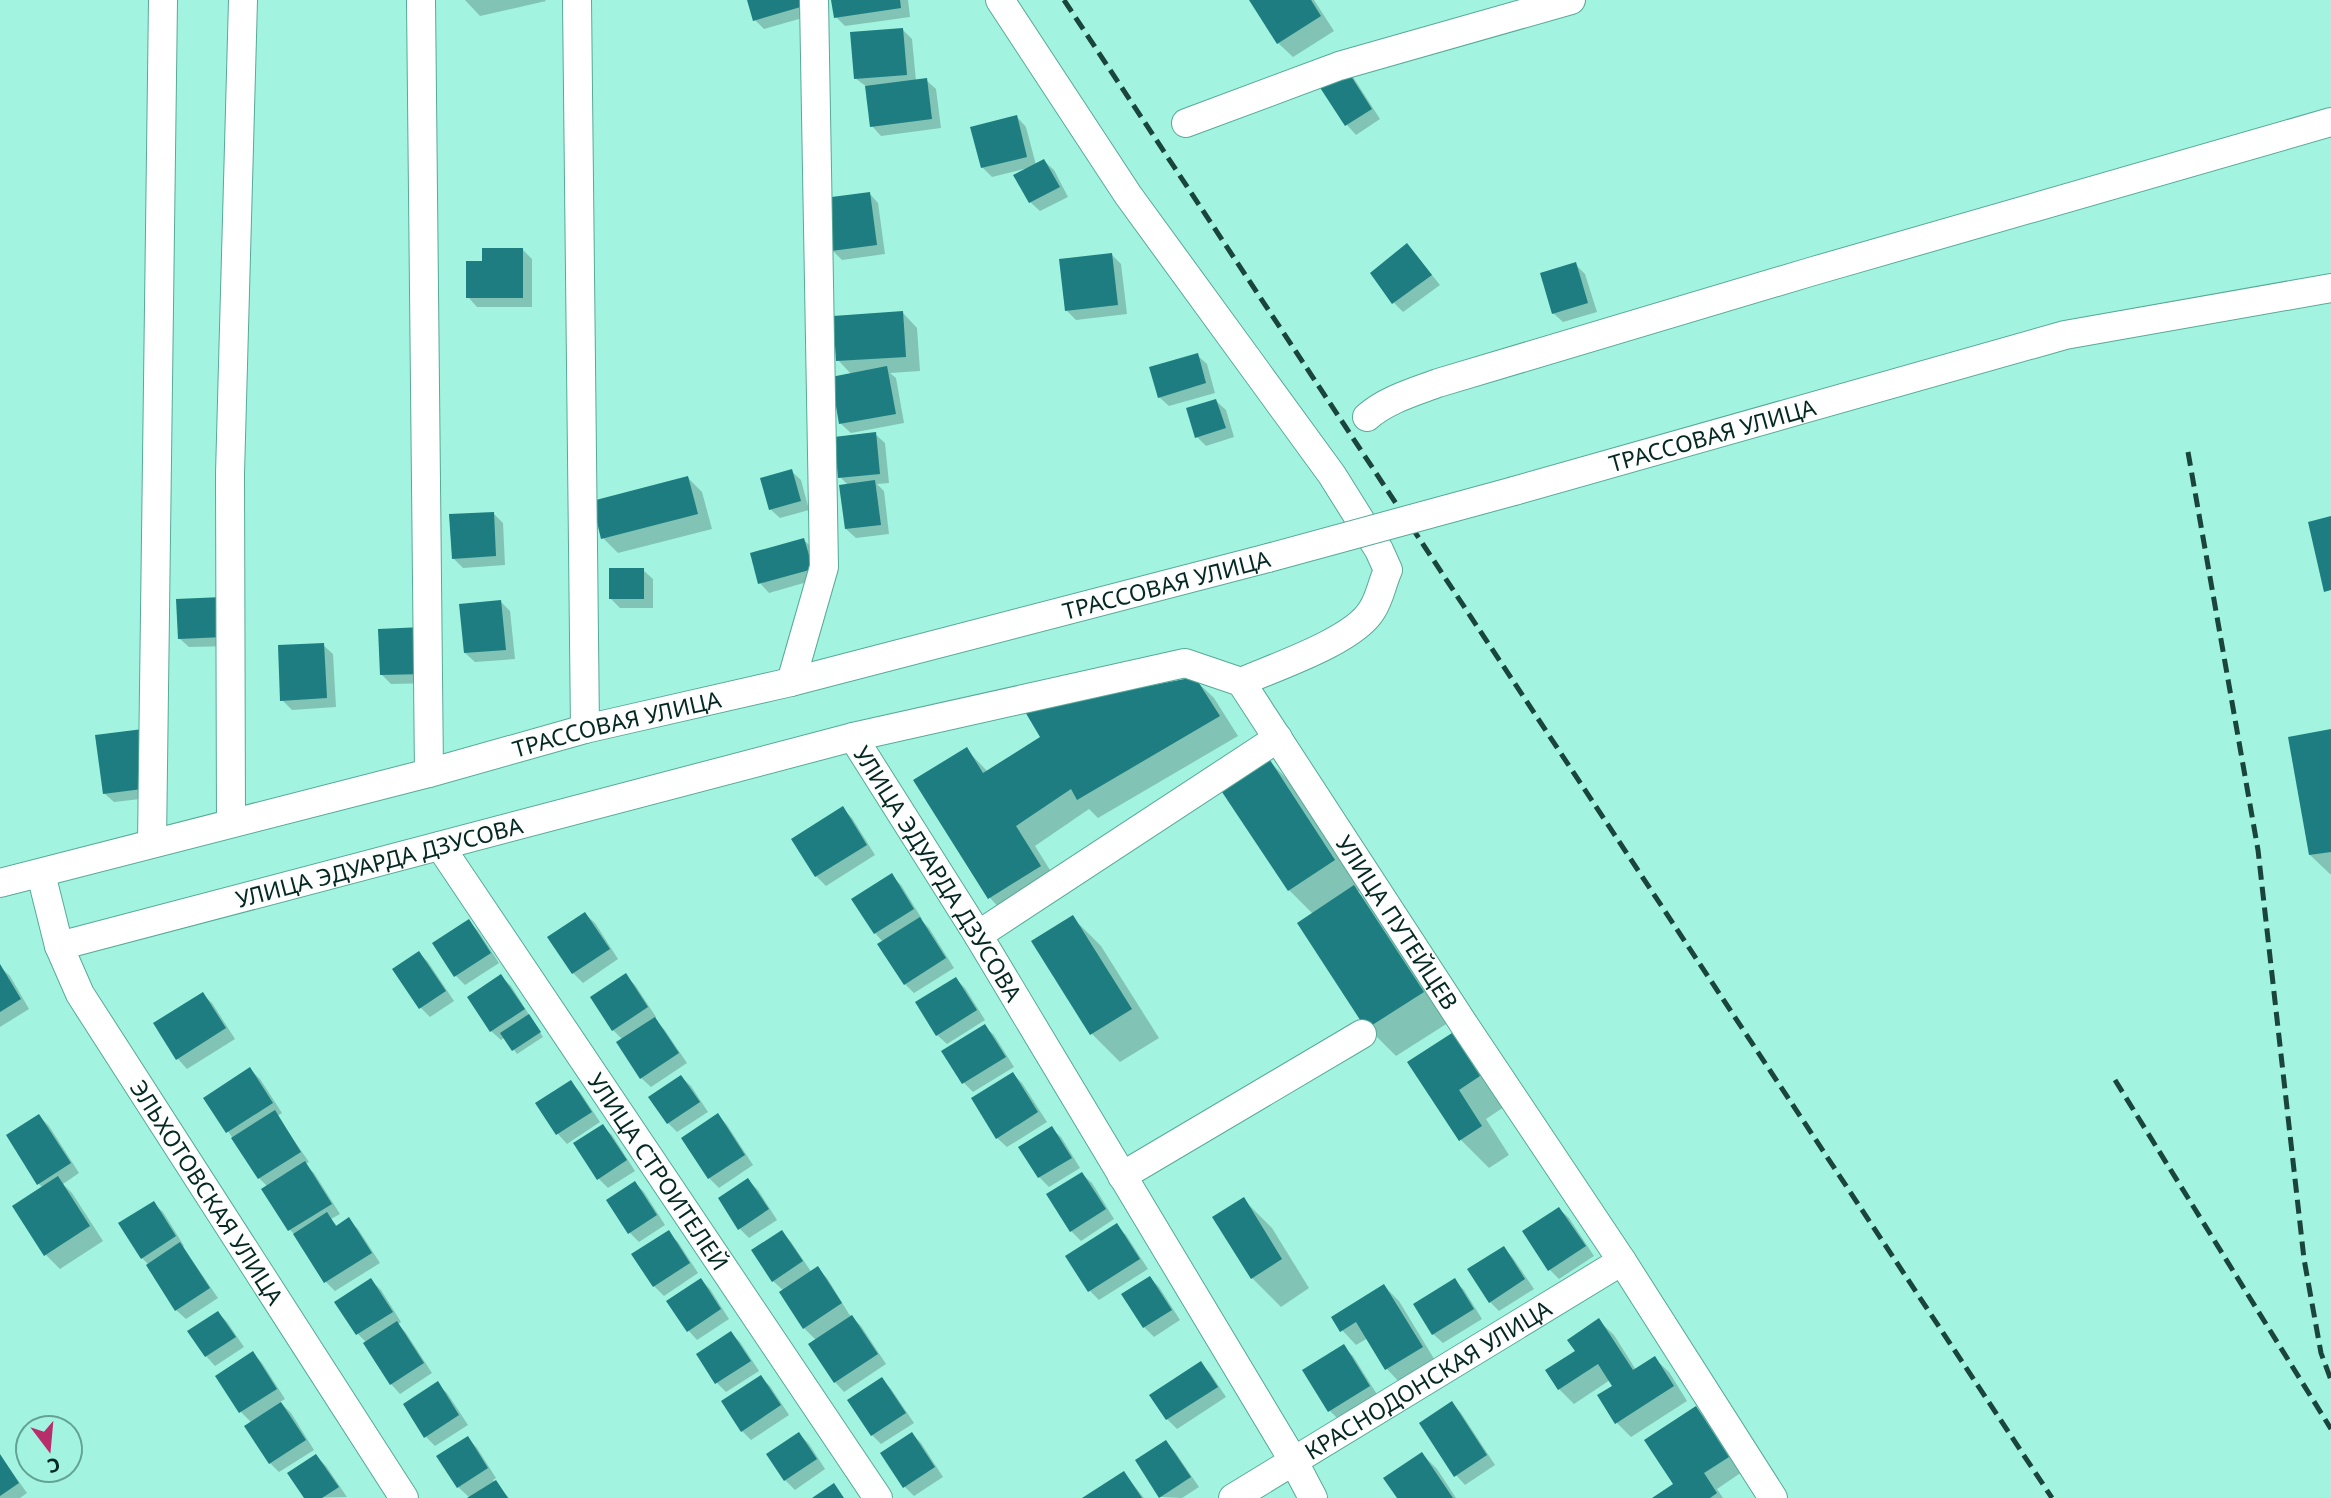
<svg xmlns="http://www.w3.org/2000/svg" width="2331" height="1498" viewBox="0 0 2331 1498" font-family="'Noto Sans',sans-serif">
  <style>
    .shadow { fill: #0003 }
    .building { fill: #1d7d80 }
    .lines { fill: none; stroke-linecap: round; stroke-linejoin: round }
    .minor-casing { stroke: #58a998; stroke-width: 30 }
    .minor { stroke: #fff; stroke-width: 28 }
    .rail { stroke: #1a453d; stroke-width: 5; stroke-dasharray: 14 7; stroke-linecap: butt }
    .minor-bridge-casing { stroke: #58a998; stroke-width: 30; stroke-linecap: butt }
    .minor-bridge { stroke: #fff; stroke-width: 28 }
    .labels { text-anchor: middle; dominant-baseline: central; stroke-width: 5; stroke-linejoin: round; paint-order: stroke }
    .street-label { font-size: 23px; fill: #042822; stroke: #a2f4e1 }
  </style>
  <rect width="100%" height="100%" fill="#a2f4e1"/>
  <!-- shadow -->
  <g class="shadow">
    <path d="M465,0H545L546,1L480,16Z"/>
    <path d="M749,0H808L813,15L764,29L755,20Z"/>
    <path d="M833,0H908L910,17L845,26L836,17Z"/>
    <path d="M1251,0H1314L1334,31L1293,57L1278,43Z"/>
    <path d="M903,30L912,39L916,81L926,80L936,89L941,128L881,136L872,126L867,87L855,78Z"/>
    <path d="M1343,68L1353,77L1380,119L1356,135L1347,125L1319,83Z"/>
    <path d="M1017,117L1026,127L1036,165L1044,161L1054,170L1068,197L1040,211L1030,202L1028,168L992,177L982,167Z"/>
    <path d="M869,193L878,203L885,254L842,260L832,250Z"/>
    <path d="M523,250L532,259V307H477L468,297L484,262Z"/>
    <path d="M1112,255L1121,264L1127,314L1076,320L1067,311Z"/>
    <path d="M1416,255L1440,285L1403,312L1394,303Z"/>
    <path d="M1575,264L1585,274L1597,312L1563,322L1553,313Z"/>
    <path d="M903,313L917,328L920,371L890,373L896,378L904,423L851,433L841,424L852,375L838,360Z"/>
    <path d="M1197,355L1207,364L1215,393L1169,406L1159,397Z"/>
    <path d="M1216,401L1226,410L1234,437L1206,446L1197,437Z"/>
    <path d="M875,434L885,443L889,483L877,484L884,491L889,534L856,538L846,529L848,485L840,477Z"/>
    <path d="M791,471L801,480L809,510L780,518L770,509Z"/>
    <path d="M688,478L702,492L712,529L618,553L603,538Z"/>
    <path d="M493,513L503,523L505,565L463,568L453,558Z"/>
    <path d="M804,540L813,549L821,578L769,593L760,583Z"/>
    <path d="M643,570L653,579V608H620L610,598Z"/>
    <path d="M178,600L233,646L189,647L179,638Z"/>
    <path d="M501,602L510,611L515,659L475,662L465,653Z"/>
    <path d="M380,631L434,683L391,684L382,675Z"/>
    <path d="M323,645L333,654L336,707L292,710L282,700Z"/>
    <path d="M1194,679L1214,698L1238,736L1098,818L1089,809L1035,846L1060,886L1009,918L990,898L916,781L966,749L988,772Z"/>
    <path d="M2331,731V874H2330L2310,855Z"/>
    <path d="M97,737L158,797L114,802L104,793Z"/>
    <path d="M1268,760L1296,788L1363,889L1358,892L1382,916L1451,1021L1396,1056L1368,1028L1313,914L1289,890Z"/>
    <path d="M842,808L852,818L875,855L826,886L816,876Z"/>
    <path d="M891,875L901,885L922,919L921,920L929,928L954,968L914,993L905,984L883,942L875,933L853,899Z"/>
    <path d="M585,914L595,923L618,959L583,983L573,973L550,937Z"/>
    <path d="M1072,917L1101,946L1159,1038L1120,1062L1092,1034Z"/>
    <path d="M468,921L478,931L499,963L465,985L456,976Z"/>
    <path d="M419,953L428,962L454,1001L430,1017L421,1008Z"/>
    <path d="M0,967L10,976L29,1009L0,1027Z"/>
    <path d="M625,976L635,985L656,1017L654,1019L664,1029L687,1063L651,1087L641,1078L623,1040L613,1030Z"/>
    <path d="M501,977L511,986L543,1037L517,1054L505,1037L501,1040L491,1031Z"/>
    <path d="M956,979L965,988L985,1020L947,1044L937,1035Z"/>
    <path d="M202,994L212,1003L235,1039L187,1069L178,1059L155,1024Z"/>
    <path d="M984,1026L994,1035L1014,1067L973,1092L964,1083Z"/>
    <path d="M1451,1035L1480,1064L1507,1105L1486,1119L1509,1155L1489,1168L1461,1140Z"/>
    <path d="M250,1069L260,1079L282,1113L277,1116L309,1162L305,1164L314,1173L340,1214L331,1219L338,1227L349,1220L358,1229L380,1263L335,1291L326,1282L298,1238L290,1230L264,1189L268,1187L259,1178L206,1098Z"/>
    <path d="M1013,1074L1022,1083L1047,1122L1007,1147L997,1138Z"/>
    <path d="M681,1077L691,1086L708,1112L677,1132L668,1123Z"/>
    <path d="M570,1082L580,1092L600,1122L567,1144L558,1134L537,1104Z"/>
    <path d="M718,1115L727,1125L753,1165L719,1188L709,1178L683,1138Z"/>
    <path d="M39,1116L49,1126L79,1173L63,1184L72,1193L103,1241L60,1269L46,1255L43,1188L39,1184Z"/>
    <path d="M602,1126L612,1135L635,1171L608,1188L599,1179Z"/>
    <path d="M1051,1128L1061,1137L1080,1168L1049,1187L1039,1177Z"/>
    <path d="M1082,1174L1092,1183L1114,1219L1081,1241L1071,1231L1049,1195Z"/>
    <path d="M748,1180L758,1190L777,1220L749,1238L740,1229Z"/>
    <path d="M635,1183L644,1192L665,1225L639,1242L630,1233Z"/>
    <path d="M1243,1199L1272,1228L1309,1288L1281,1307L1252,1278L1214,1218Z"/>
    <path d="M153,1203L163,1212L184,1246L183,1247L218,1298L186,1319L176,1310L149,1265L142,1258Z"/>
    <path d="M1559,1209L1569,1218L1594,1256L1559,1279L1549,1269Z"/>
    <path d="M1117,1226L1126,1235L1148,1269L1099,1300L1089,1290Z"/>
    <path d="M782,1232L791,1242L812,1273L818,1269L827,1278L849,1314L861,1326L886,1364L844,1392L835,1382L816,1340L804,1328L781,1293L784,1291L773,1281Z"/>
    <path d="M668,1233L678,1242L698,1273L664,1296L654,1286L634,1255Z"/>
    <path d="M1504,1248L1513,1258L1534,1289L1499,1311L1490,1302Z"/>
    <path d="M1150,1278L1159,1287L1180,1320L1154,1337L1144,1327Z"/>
    <path d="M371,1280L381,1290L401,1322L398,1324L406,1333L432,1373L400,1394L391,1384L367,1343L358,1334L337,1302Z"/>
    <path d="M701,1280L710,1289L729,1319L697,1340L688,1330Z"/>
    <path d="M1455,1281L1464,1290L1482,1319L1443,1343L1433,1334Z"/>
    <path d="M1384,1286L1399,1301L1436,1362L1401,1384L1387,1369L1368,1338L1356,1345L1342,1330Z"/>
    <path d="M218,1313L227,1322L244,1347L215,1366L206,1356Z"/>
    <path d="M1599,1321L1614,1335L1636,1370L1654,1358L1669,1372L1687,1401L1631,1437L1617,1423L1614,1386L1610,1380L1574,1404L1559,1389L1577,1352Z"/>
    <path d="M731,1333L740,1342L759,1371L726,1392L717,1383L698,1355Z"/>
    <path d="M1344,1347L1353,1356L1378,1396L1339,1420L1330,1411Z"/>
    <path d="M253,1353L262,1363L285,1399L280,1402L291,1413L314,1450L279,1472L270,1463L252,1423L241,1412Z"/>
    <path d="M1201,1364L1210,1373L1226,1397L1177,1429L1167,1419Z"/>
    <path d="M760,1377L770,1386L789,1415L751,1440L742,1431Z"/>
    <path d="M882,1379L891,1389L914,1423L881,1444L872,1435Z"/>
    <path d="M437,1384L447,1393L468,1425L435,1446L426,1437Z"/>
    <path d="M1452,1403L1461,1413L1495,1465L1465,1485L1456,1475Z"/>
    <path d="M1696,1408L1711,1423L1742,1472L1717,1489L1723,1498H1655L1676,1485Z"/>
    <path d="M799,1434L809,1444L825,1469L795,1490L785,1480L768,1454Z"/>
    <path d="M912,1434L921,1443L943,1477L914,1496L905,1487L882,1453Z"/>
    <path d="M468,1438L477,1448L496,1478L493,1480L509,1498H470L458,1487Z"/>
    <path d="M1166,1442L1175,1452L1199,1487L1182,1498L1161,1497Z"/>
    <path d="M1422,1454L1437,1469L1456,1498H1399Z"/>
    <path d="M0,1455L27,1493L20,1498H0Z"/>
    <path d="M316,1456L326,1466L347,1497L306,1498Z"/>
    <path d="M1124,1473L1144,1498H1085Z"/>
  </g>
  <!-- building -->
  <g class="building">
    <path d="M747,0H802L804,6L753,21Z"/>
    <path d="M831,0H900L901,8L834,18Z"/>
    <path d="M1249,0H1311L1321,16L1277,44Z"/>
    <path d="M903,28L907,75L854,79L850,32Z"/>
    <path d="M1344,65L1372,109L1345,126L1317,83Z"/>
    <path d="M927,78L932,119L870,127L865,86Z"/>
    <path d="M1017,115L1027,157L981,168L970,127Z"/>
    <path d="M1044,159L1060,187L1029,203L1013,175Z"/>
    <path d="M870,192L877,245L831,251L824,198Z"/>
    <path d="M1407,243L1432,275L1392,304L1370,273Z"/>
    <path d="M482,248H523V298H466V261H482Z"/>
    <path d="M1112,253L1118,305L1065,311L1059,259Z"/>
    <path d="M1576,262L1588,303L1552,314L1540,273Z"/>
    <path d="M903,311L906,357L836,361L833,316Z"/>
    <path d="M1198,353L1206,383L1158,398L1149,367Z"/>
    <path d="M887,366L896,414L839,424L831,377Z"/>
    <path d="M1216,399L1226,428L1195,438L1186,408Z"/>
    <path d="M876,432L880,474L838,478L834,437Z"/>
    <path d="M792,469L801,501L769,510L760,478Z"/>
    <path d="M688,476L698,514L601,539L592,501Z"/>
    <path d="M875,480L881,525L845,529L839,485Z"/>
    <path d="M494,512L496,556L452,559L449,514Z"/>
    <path d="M2331,516V590L2324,592L2308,522Z"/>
    <path d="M804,538L813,569L758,584L750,553Z"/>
    <rect x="609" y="568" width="35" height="31"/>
    <path d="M223,597L224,637L178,639L176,599Z"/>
    <path d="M501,600L506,650L464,653L459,604Z"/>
    <path d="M423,627L425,674L380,675L378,629Z"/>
    <path d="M324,643L327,698L280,701L278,645Z"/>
    <path d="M1195,677L1220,716L1077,800L1071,789L1016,826L1041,866L988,899L913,780L967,747L983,773L1040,737L1024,710Z"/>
    <path d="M143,729L150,788L103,794L95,735Z"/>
    <path d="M2331,729V852L2309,855L2288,737Z"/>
    <path d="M1268,757L1335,860L1288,891L1220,789Z"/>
    <path d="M843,806L867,845L815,877L791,839Z"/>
    <path d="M892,873L914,909L874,934L851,899Z"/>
    <path d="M1354,885L1424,992L1366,1029L1297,923Z"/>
    <path d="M585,912L610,949L572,974L547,937Z"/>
    <path d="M1073,915L1132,1009L1090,1035L1031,941Z"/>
    <path d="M920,917L946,958L904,985L877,944Z"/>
    <path d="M469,919L491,953L454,977L432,943Z"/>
    <path d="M419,951L446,991L419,1009L392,969Z"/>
    <path d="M0,964L21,999L0,1012Z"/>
    <path d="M626,973L648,1007L612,1031L590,997Z"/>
    <path d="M501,974L525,1009L490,1032L467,997Z"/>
    <path d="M956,977L977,1010L936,1036L915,1002Z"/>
    <path d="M203,992L226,1028L176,1060L153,1023Z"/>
    <path d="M529,1014L541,1032L512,1051L500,1033Z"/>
    <path d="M655,1017L679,1053L640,1079L616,1042Z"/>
    <path d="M985,1024L1006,1057L962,1084L941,1051Z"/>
    <path d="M1452,1033L1480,1076L1459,1090L1482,1126L1459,1141L1407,1062Z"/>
    <path d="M250,1067L273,1103L226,1133L203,1098Z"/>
    <path d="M1013,1072L1038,1112L996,1139L971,1098Z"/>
    <path d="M681,1075L700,1102L667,1124L648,1097Z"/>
    <path d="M571,1080L592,1112L556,1135L535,1103Z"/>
    <path d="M275,1110L301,1152L258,1179L231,1138Z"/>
    <path d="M718,1113L745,1155L708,1179L681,1138Z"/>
    <path d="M39,1114L71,1163L37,1185L6,1135Z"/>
    <path d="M603,1124L627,1160L597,1180L573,1143Z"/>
    <path d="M1052,1126L1072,1158L1038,1178L1018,1147Z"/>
    <path d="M305,1161L332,1204L288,1231L261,1189Z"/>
    <path d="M1082,1172L1106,1209L1070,1232L1046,1194Z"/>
    <path d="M58,1176L90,1226L44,1256L12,1206Z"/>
    <path d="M748,1178L769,1209L738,1230L718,1198Z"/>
    <path d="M635,1181L657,1215L628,1234L606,1200Z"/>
    <path d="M1244,1197L1282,1259L1251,1279L1212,1217Z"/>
    <path d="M154,1201L176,1236L141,1259L118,1223Z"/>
    <path d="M1559,1207L1586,1246L1548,1271L1522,1231Z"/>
    <path d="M327,1212L336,1226L349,1217L372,1253L324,1283L293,1234Z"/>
    <path d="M1117,1223L1140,1259L1088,1292L1065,1256Z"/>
    <path d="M669,1230L690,1263L653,1287L631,1254Z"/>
    <path d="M782,1230L803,1261L772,1282L751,1250Z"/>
    <path d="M180,1242L210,1288L175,1311L146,1265Z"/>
    <path d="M1504,1246L1525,1279L1489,1303L1467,1269Z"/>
    <path d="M818,1266L842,1303L803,1329L779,1292Z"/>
    <path d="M1150,1276L1172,1310L1143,1328L1121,1294Z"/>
    <path d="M371,1278L393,1312L356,1335L334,1302Z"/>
    <path d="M701,1278L721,1309L687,1332L666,1301Z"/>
    <path d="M1455,1278L1474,1309L1432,1335L1413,1304Z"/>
    <path d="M1384,1284L1423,1347L1385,1370L1356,1322L1340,1332L1331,1317Z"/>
    <path d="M218,1311L236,1337L205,1357L187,1331Z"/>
    <path d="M852,1315L878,1354L834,1383L808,1344Z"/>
    <path d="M1599,1318L1633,1370L1655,1356L1674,1386L1615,1424L1597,1395L1612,1386L1598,1364L1558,1390L1545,1370L1575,1351L1567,1340Z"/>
    <path d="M397,1321L424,1363L390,1385L363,1343Z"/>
    <path d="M731,1331L751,1361L715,1384L696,1354Z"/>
    <path d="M1344,1344L1370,1386L1328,1412L1302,1370Z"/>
    <path d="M253,1351L277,1389L239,1413L215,1376Z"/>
    <path d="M1201,1361L1218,1387L1166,1420L1149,1395Z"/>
    <path d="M761,1375L781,1405L741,1432L721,1401Z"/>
    <path d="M882,1377L906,1413L871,1436L847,1400Z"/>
    <path d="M438,1381L459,1415L424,1438L403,1404Z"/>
    <path d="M1452,1401L1487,1455L1454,1477L1419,1423Z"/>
    <path d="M281,1402L306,1440L269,1464L244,1426Z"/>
    <path d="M1696,1406L1729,1457L1704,1473L1717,1493L1710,1498H1652L1673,1484L1644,1440Z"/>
    <path d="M799,1432L817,1459L784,1481L766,1454Z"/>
    <path d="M912,1432L935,1467L903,1488L880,1453Z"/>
    <path d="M468,1436L488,1468L457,1488L436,1456Z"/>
    <path d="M1166,1440L1191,1477L1159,1498L1135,1460Z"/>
    <path d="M1422,1452L1453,1498H1397L1383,1478Z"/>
    <path d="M0,1454L19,1483L0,1496Z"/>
    <path d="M316,1454L339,1487L322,1498H304L287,1473Z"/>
    <path d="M1124,1471L1142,1498H1082Z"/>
    <path d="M496,1480L508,1498H467Z"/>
    <path d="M834,1483L844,1498H812Z"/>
  </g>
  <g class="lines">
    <!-- minor casing -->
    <g class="minor-casing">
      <g id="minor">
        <path d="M421,0L429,773"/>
        <path d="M577,0L585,729"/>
        <path d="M1000,0L1128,195L1332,475L1379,550L1388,570C1382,583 1380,598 1372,610C1354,641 1275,667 1241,682"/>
        <path d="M1186,123L1339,66L1571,0"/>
        <path d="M1367,417C1386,400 1414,392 1438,383L1810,272L2331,122"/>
        <path id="s1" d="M1514,491L2065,335L2331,288"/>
        <path d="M791,682L824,567L814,0"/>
        <path id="s2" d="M853,737L1185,663L1241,682L1465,1026L1622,1261L1773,1498"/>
        <path d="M231,823L230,474L243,0"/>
        <path d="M152,843L163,0"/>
        <path id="s3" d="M440,846L878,1498"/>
        <path id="s4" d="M41,874L59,946L80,994L404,1498"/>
        <path id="s5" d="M0,883L429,773L585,729L791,682L1268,558"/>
        <path d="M978,935L1278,738"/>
        <path id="s6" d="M59,946L853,737L978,935L1293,1460L1313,1498"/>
        <path d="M1122,1176L1362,1034"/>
        <path id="s7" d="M1233,1498L1622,1261"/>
      </g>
    </g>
    <!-- minor -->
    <use href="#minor" class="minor"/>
    <!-- rail -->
    <g class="rail">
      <path d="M1064,0L2052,1498"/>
      <path d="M2188,452L2258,850L2304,1259L2321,1353L2331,1380"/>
      <path d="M2115,1080L2331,1429"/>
    </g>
    <!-- minor-bridge casing -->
    <g class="minor-bridge-casing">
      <path id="minor-bridge" d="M1268,558L1514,491"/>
    </g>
    <!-- minor-bridge -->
    <use href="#minor-bridge" class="minor-bridge"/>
  </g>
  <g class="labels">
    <!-- street labels -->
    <g class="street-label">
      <text stroke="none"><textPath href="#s1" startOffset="206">ТРАССОВАЯ УЛИЦА</textPath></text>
      <text stroke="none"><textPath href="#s5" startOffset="1204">ТРАССОВАЯ УЛИЦА</textPath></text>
      <text stroke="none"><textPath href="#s5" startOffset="637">ТРАССОВАЯ УЛИЦА</textPath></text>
      <text stroke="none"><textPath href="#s6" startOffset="331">УЛИЦА ЭДУАРДА ДЗУСОВА</textPath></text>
      <text stroke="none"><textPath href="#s6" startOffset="982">УЛИЦА ЭДУАРДА ДЗУСОВА</textPath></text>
      <text stroke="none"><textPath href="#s2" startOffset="686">УЛИЦА ПУТЕЙЦЕВ</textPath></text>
      <text stroke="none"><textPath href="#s3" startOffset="392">УЛИЦА СТРОИТЕЛЕЙ</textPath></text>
      <text stroke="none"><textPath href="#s4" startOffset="362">ЭЛЬХОТОВСКАЯ УЛИЦА</textPath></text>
      <text stroke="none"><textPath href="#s7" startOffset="228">КРАСНОДОНСКАЯ УЛИЦА</textPath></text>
    </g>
  </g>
  <!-- north arrow -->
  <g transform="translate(49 1449) rotate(164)"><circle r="33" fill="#a2f4e1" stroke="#63a295" stroke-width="2"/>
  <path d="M0-5L12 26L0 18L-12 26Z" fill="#b72e6b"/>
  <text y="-10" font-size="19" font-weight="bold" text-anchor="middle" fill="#042822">С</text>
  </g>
</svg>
